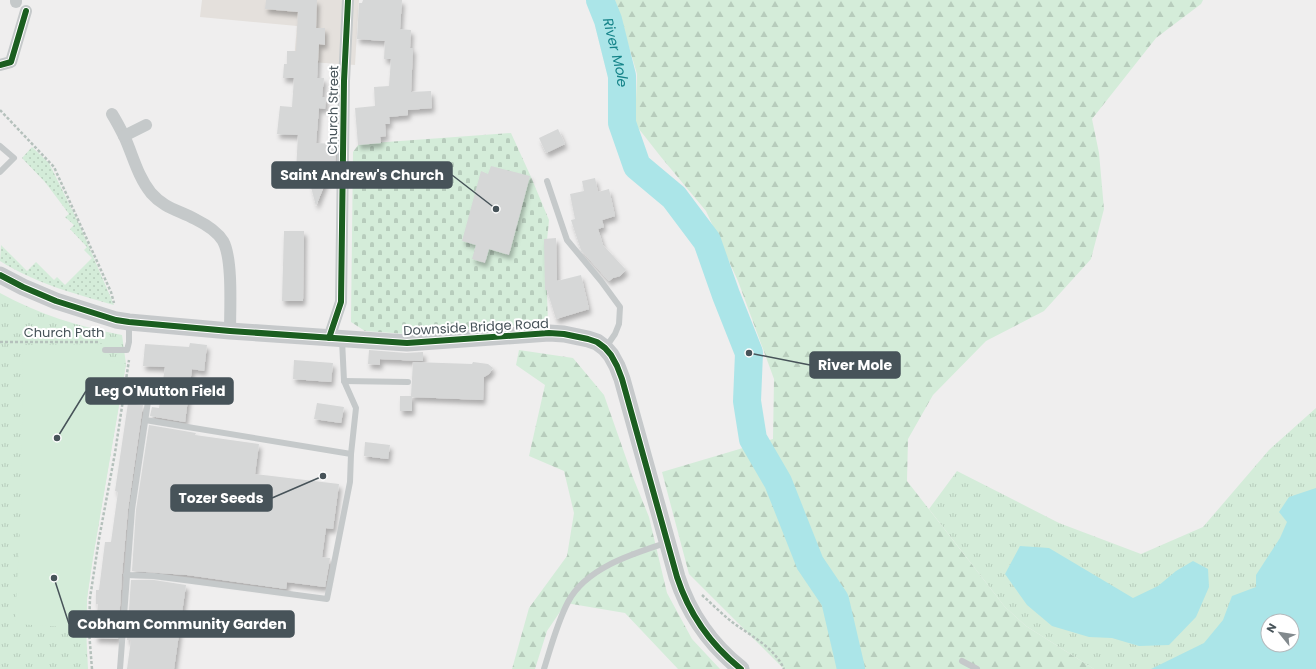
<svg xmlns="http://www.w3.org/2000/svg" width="1316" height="669" viewBox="0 0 1316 669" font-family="Poppins,sans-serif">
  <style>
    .commercial { fill: #e4e0dc }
    .grass { fill: url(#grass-dots) }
    .forest { fill: url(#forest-firs) }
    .cemetery { fill: url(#cemetery-stones) }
    .park { fill: url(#park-tufts); fill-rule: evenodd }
    .garden { fill: #d4ecd9 }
    .water { fill: #abe5e8; fill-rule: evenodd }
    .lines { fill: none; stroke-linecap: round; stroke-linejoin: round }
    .river { stroke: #abe5e8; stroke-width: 28 }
    .building { fill: #d6d7d7; filter: url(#shadow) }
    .path { stroke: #b5c1bc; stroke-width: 2.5; stroke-dasharray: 3 2; stroke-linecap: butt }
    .lane { stroke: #c5c9ca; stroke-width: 6 }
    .street { stroke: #c5c9ca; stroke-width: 12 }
    .secondary { stroke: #c6c9cb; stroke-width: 17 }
    .cycleway-casing { stroke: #fff; stroke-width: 8 }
    .cycleway { stroke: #1b5e20; stroke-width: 6 }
    .labels { text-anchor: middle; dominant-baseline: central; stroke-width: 4; stroke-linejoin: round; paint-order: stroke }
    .street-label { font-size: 13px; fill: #475359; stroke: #fff }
    .water-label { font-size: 14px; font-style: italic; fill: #148389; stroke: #fff }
    .leader { fill: none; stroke: #475359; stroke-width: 1.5 }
    .callout-dot { fill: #475359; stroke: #fff; stroke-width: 1.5 }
    .callout { fill: #475359; stroke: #475359; stroke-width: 1.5 }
    .callout-label { font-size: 14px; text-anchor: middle; font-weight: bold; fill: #fff }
  </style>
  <defs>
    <pattern id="grass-dots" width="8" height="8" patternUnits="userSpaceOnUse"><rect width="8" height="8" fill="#d4ecd9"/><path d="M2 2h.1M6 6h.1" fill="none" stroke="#b7ccbc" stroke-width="1.8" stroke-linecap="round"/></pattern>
    <pattern id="forest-firs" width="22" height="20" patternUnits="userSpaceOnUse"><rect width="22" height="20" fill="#d4ecd9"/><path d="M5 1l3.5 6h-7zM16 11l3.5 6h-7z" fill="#b7ccbc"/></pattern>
    <pattern id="cemetery-stones" width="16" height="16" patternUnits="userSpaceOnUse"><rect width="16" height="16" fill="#d4ecd9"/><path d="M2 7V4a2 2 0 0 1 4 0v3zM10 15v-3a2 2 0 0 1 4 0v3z" fill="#b7ccbc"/></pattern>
    <pattern id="park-tufts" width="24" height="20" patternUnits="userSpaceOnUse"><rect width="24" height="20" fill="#d4ecd9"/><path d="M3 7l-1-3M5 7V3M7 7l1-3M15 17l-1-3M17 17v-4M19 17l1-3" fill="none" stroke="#b7ccbc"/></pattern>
    <filter id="shadow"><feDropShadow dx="2.5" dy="4.5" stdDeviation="2" flood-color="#0004"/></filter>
  </defs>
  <rect width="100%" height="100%" fill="#efeeee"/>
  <!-- commercial -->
  <path class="commercial" d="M202,0H359L355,65L294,61L297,26L200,17Z"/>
  <!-- grass -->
  <path class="grass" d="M32,147L49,163L80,226L114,305C75,294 35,283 0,261L1,245L27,271L36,262L54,280L57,277L65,285L92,258L84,250L87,247L70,229L74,225L65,217L69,214L45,182L22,158Z"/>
  <!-- forest -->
  <g class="forest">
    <path d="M615,0H1203L1201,4L1156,38L1092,119L1099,153L1104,209L1091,259L1044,311L986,341L933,395L908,439L907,481L1005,607L1026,626L1094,669H784L689,574L662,472L773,439L774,379L738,281L706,211L661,157L635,124L637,74Z"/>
    <path d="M519,350L573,358L604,395L632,475L649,517L667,593L692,639L720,669H678L625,613L566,603L547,631L535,669H512L529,608L567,556L574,513L564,471L529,456L545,385L516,365Z"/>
  </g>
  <!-- cemetery -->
  <path class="cemetery" d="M511,133L531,177L549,220L547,240H545L548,323L406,334L365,331L351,322L353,152L359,144Z"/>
  <!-- park -->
  <g class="park">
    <path d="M0,293C38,314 80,327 122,335L126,364L93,557L87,598L86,628L88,669H0Z"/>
    <path d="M1316,408V669H1094L1026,626L1005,607L929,509L957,471L1059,523L1141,554L1203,527L1269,450ZM1268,621H1292V645H1268Z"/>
  </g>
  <!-- garden -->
  <path class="garden" d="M105,344L106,360L126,364L93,557L87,598L86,628L15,624L21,508L23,345Z"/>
  <!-- water -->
  <g class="water">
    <path d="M1316,488V669H1151L1204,643L1223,620L1232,596L1256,587V575L1280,538L1287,522L1279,512L1289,497ZM1268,621H1292V645H1268Z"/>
    <path d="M1020,546L1049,548L1133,598L1158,586L1176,571L1193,561L1208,569L1209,587L1196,617L1169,645L1139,646L1112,638L1089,637L1052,626L1027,605L1005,574Z"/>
  </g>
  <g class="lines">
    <!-- river -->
    <path class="river" id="s1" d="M600,0L608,20L622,76V123L637,166L674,197L707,241L726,295L749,353L747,401L753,439L778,482L810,563L835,600L851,669"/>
  </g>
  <!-- building -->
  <g class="building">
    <path d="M266,0H317L316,28H325V45L319,44L317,78H324L322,97H326L325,109L319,108L316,143L336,144V152L335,165H331V179H327L316,206L311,187L313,172L296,171L298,135L277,134L280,106L292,107L294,78H283L284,64H287V51H296L298,12L265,9Z"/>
    <path d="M363,0H402L400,29L411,30L410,48H413L411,92L431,91L432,108L408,110V115L389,117L390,124H385L386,136L380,137L381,143L358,145L355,108L375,106L374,87L389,86L391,59H384L385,41L357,39L359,3H362Z"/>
    <path d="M558,129L565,144L546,153L539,138Z"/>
    <path d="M491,166L530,176L509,255L489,249L485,263L472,259L476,245L462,241L481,171L488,174Z"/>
    <path d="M595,178L598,192L609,189L615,216L602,220L604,227L598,229L603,245L626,270L620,276L613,278L609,281L581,250L571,220L575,219L570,194L584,191L582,181Z"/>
    <path d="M284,231H304L303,301H282Z"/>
    <path d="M556,238L557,281L581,275L589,309L556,319L547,290H545L544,239Z"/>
    <path d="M190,343L207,345L204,371L192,369L185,422L150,416L152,407L159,408L165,367L143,366L145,344L189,347Z"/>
    <path d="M369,350L406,353L423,352V361L380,359V365L368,364Z"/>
    <path d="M294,360L333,363L331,382L293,379Z"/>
    <path d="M413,362L472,364L473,362L488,364L493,368L489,374L484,377L483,400L412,397V411H400V396H411Z"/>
    <path d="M128,403L143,405L128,509L122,574L118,639L95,638L98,604H96V590H99L105,542H111L118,492L115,491Z"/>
    <path d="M317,403L344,407L341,423L314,419Z"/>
    <path d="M149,425L196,433L195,435L259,444L255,474L339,484L333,529L326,528L322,557L330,558L325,587L287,582L286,589L187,575L132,571L136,510Z"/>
    <path d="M365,442L390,445L388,459L364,456Z"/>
    <path d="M131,580H154L186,585L174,669H127L131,640H127Z"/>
  </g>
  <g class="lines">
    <!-- path -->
    <g class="path">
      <path d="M0,110L54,167L111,292L114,303"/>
      <path d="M0,342H98"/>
      <path d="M702,595C712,604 722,614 732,622C751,636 774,647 784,669"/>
      <path d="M92,669L89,631L90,598L99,539L115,453L129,360"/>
    </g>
    <!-- lane -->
    <g class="lane">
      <path d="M0,146L14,158L0,172"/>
      <path d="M547,181L567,240L601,281L620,307L619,324L615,334L606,347"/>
      <path d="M105,350H127L129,342V323"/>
      <path d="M344,381L408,382"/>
      <path d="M145,420L351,454L356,408L344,381L342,340"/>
      <path d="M126,575L154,576L327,599L350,482L351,454"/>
      <path d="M962,661L977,669"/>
      <path d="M120,669L132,509L150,388"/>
      <path d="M544,669C551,647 557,623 568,602C586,568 632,554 666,543"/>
    </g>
    <!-- street -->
    <g class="street">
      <path d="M16,2V0"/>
      <path d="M0,65L11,62L26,11"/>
      <path d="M112,114C117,122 121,130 125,138C133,156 138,177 151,193C164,208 178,210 195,219C205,224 217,231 223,241C233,259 230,309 230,331"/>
      <path d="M124,136L146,125"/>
      <path d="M329,338L341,302L344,81L348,0"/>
    </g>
    <!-- secondary -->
    <path class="secondary" d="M0,275L23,287L56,301L116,320L129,322L230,331L407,343L549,333L564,334L588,339L597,342L605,348L611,355L617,366L622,379L677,577C689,614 711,645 741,669"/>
    <!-- cycleway casing -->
    <g class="cycleway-casing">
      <g id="cycleway">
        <path d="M0,65L11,62L26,11"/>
        <path d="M0,275L23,287L56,301L116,320L129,322L230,331L407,343L549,333L564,334L588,339L597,342L605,348L611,355L617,366L622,379L677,577C689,614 711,645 741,669"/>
        <path d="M329,338L341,302L344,81L348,0"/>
      </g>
    </g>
    <!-- cycleway -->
    <use href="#cycleway" class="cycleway"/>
  </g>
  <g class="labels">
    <!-- street labels -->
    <g class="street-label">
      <text transform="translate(333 110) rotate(-89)">Church Street</text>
      <text transform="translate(476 327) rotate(-3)">Downside Bridge Road</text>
      <text x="64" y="332">Church Path</text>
    </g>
    <!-- water labels -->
    <g class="water-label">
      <text stroke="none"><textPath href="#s1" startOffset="55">River Mole</textPath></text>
    </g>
  </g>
  <!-- callouts -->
  <path class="leader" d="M496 209L452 175M749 353L810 365M57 438L86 391M323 476L272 498M54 578L69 624"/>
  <g class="callout-dot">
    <circle cx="496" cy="209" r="4"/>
    <circle cx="749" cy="353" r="4"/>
    <circle cx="57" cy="438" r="4"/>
    <circle cx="323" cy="476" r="4"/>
    <circle cx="54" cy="578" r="4"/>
  </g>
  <g class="callout">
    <rect x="272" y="162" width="180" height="26" rx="4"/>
    <rect x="810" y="352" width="90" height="26" rx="4"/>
    <rect x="86" y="378" width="147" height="26" rx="4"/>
    <rect x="171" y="485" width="101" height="26" rx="4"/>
    <rect x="69" y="611" width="225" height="26" rx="4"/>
  </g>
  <g class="callout-label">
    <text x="362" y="180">Saint Andrew's Church</text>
    <text x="855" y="370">River Mole</text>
    <text x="160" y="396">Leg O'Mutton Field</text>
    <text x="221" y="503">Tozer Seeds</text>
    <text x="182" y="629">Cobham Community Garden</text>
  </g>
  <!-- north arrow -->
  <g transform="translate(1280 633) rotate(300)"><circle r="19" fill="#ffffff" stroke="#b5babd"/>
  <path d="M0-3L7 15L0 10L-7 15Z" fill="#82898d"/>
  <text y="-6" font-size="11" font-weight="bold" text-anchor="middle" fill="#475359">N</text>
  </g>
</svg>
